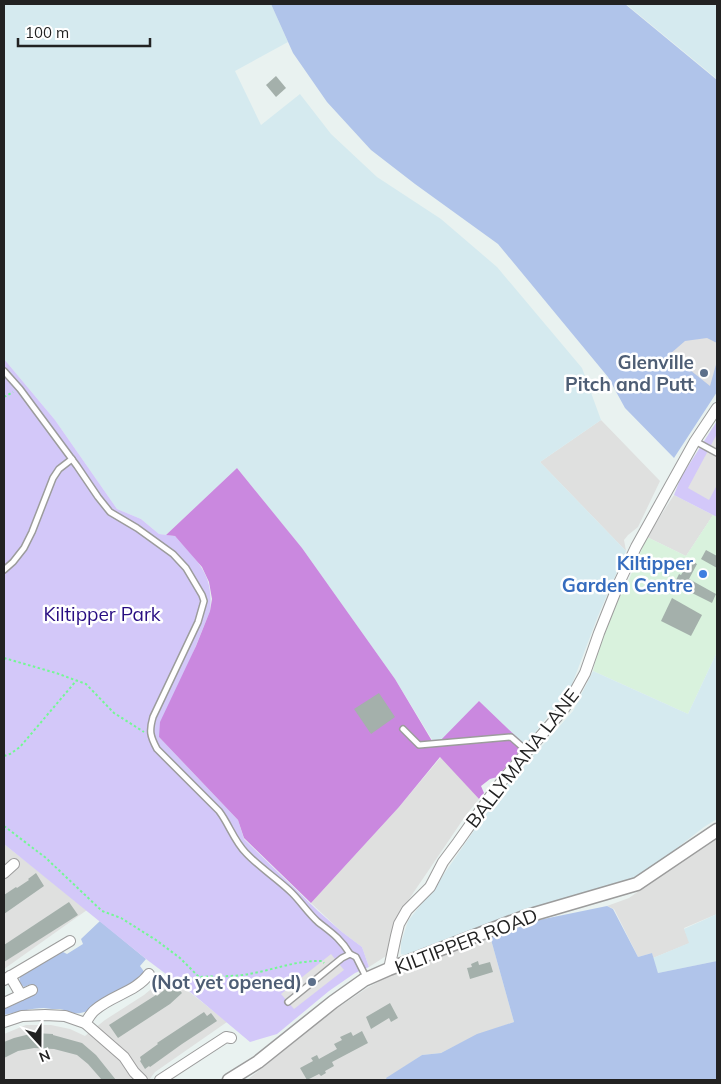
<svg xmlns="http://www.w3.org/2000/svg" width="721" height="1084" viewBox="0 0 721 1084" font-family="Mulish,sans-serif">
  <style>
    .residential { fill: #dfe0df }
    .commercial { fill: #d9f2dd }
    .farmland { fill: #d5eaef }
    .grass { fill: #b0c4ea }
    .park { fill: #d3c8f9 }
    .pitch { fill: #ca88df }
    .parking { fill: #e2e2e2 }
    .building { fill: #a4b0ab }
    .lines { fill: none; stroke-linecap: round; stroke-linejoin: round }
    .service-casing { stroke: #9c9c9c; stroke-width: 8 }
    .minor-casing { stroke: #9c9c9c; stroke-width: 12 }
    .tertiary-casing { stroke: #9c9c9c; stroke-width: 15 }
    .path { stroke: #73f894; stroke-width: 2; stroke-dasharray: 2.5 2.5; stroke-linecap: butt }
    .service { stroke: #fff; stroke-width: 5 }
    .minor { stroke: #fff; stroke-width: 10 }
    .tertiary { stroke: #fff; stroke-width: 12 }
    .service-dot { fill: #5c6f8a; stroke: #fff; stroke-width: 2 }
    .shop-dot { fill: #3f7fe0; stroke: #fff; stroke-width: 2 }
    .labels { text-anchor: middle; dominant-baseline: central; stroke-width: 5; stroke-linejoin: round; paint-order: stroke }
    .service-label { font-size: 19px; font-weight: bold; fill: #4e5e75; stroke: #fff; text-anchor: end }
    .shop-label { font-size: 19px; font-weight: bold; fill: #366cbe; stroke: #fff; text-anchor: end }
    .park-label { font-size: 19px; fill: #280d82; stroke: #fff }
    .street-label { font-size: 19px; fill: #222; stroke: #fff }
  </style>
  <rect width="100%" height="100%" fill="#e9f2f0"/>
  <!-- residential -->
  <g class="residential">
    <path d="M601,420L660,481L638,527L628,535L624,540L626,551L540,462Z"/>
    <path d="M674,495L713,515L686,556L647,537Z"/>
    <path d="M441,757L479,799L466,815L401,911L389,952L386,956L369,967L362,947L342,932L311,903L399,807Z"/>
    <path d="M717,836V914L684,928L690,943L653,958L652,953L638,957L614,909L607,906L629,898Z"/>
    <path d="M4,844L87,910L4,969Z"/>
    <path d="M490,936L514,1022L477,1035L441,1053L422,1055L386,1079L387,1080H247L336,1009L367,988L391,975Z"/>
    <path d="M168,975L227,1022L155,1072L149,1080H4V1034L26,1025H51L70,1029L85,1036L105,1020L144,995Z"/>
  </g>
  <!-- commercial -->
  <path class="commercial" d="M713,515L717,517V652L688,714L593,671L602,634L616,604L628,582L647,537L686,556Z"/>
  <!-- farmland -->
  <g class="farmland">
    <path d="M4,4H271L288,42L235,71L261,125L300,94L331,134L377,177L441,219L497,267L582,368L601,420L540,462L626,551L598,616L571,687L525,745L479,701L436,746L395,679L302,548L237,468L166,535L159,534L141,519L117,509L55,420L4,359Z"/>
    <path d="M626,4H717V79Z"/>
    <path d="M717,652V819L704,827L640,877L409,956L401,954V943L408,921L437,884L498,796L573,711L593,671L688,714Z"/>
    <path d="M717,914V961L658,973L653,958L689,943L684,929Z"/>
  </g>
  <!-- grass -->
  <g class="grass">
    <path d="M271,4H625L717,80V392L674,458L625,408L608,377L498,244L415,184L371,150L327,102L293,53Z"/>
    <path d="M607,906L613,909L638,957L652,953L658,973L717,961V1080H387L386,1078L422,1055L441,1053L477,1034L514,1022L490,936L529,922Z"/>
    <path d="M100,921L146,959L140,966L145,973L139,980L88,1011C73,1016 74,1012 60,1009C55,1009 49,1009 44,1008C31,1008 17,1012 4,1015V1008L31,984L24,987L19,983L20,976L57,954L63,952L67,954L83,944L81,939Z"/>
  </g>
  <!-- park -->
  <g class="park">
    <path d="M4,359L55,420L117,509L141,519L159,534L175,536C198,562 214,574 210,611L159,737L238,820L244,839L318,911L342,932L362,947L369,967L355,973L329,991L277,1034L250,1042L194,995L146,959L4,844Z"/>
    <path d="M717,421V517L674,495L681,477Z"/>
  </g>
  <!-- pitch -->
  <path class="pitch" d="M237,468L302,548L395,679L435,746L479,701L525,745L497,777L490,779L481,786L484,793L479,799L440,757L399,807L311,903L244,838L238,820L159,737L160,722L196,646L210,611L212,599L209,582L202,567L175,536L166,535Z"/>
  <!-- parking -->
  <g class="parking">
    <path d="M707,338L717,343V361L710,386L670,354L685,341Z"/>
    <path d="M717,434V485L709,500L688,488Z"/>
    <path d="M331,954L344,970L294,1009L281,994Z"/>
  </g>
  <!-- building -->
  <g class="building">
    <path d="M276,76L286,88L276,97L266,85Z"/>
    <path d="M706,550L717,556V568L701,559Z"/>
    <path d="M690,560L697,564L689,579L716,594L712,603L674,584L679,574L681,575Z"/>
    <path d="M672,598L702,615L691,636L661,621Z"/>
    <path d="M379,693L395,717L371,734L354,709Z"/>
    <path d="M36,873L44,886L4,914V895L16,887L17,888L29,880L28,879Z"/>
    <path d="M69,902L78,915L4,962V945Z"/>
    <path d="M478,961L479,965L490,962L493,972L470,979L467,968L472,967L471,964Z"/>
    <path d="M174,984L182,993L170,1004L118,1038L109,1025L156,995L157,996L170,985L171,986Z"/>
    <path d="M390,1003L398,1018L391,1022L389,1018L371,1029L366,1017Z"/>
    <path d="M204,1012L207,1016L211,1013L217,1021L182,1044L150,1067L149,1066L145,1069L140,1061L141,1060L140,1057L158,1044L157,1043Z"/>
    <path d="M362,1031L368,1043L332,1062L334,1066L325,1071L326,1073L321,1076L319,1074L307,1080L300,1068L313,1061L311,1058L317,1055L319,1059L337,1049L334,1044L342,1040L340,1037L351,1032L353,1036Z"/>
    <path d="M34,1033L53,1034V1035L82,1043L96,1055L116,1080H102L88,1064L77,1055L54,1049L34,1048L18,1051L4,1058V1042L14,1038Z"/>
  </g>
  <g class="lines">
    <!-- service casing -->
    <g class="service-casing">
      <g id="service">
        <path d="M4,371L20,389L77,466L98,497L110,512L137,528L173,554L186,568L202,595L204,601L198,622L153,717C149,731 150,736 157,749L219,811C229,824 234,841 246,853C260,868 278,879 292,893C301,902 308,913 318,922C332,933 340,938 350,954"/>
        <path d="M695,441L717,453"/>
        <path d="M4,570L13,562L24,548L32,532L53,478L59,469L72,459"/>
        <path d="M403,729L419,745L511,737L527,751"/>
        <path d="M288,1002L342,958L350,954L356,957L367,979"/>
      </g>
    </g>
    <!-- minor casing -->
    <g class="minor-casing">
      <g id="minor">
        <path d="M4,873L14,864"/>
        <path d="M389,969L396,936L399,924L407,910L430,887L443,862L458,842L492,794L506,776L564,709L574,693L585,673L599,633L619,583L636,547L695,441L717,408"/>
        <path d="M10,976L21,995"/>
        <path d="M4,980L70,941"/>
        <path d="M4,1003L32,990"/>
        <path d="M4,1022L22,1016L45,1015L65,1016L85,1023L124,1057L134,1072L142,1080"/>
        <path d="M85,1023C88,1019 91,1013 95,1010C112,995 136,992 149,974"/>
        <path d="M160,1080L226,1037L231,1038"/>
      </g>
    </g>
    <!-- tertiary casing -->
    <g class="tertiary-casing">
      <path id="tertiary" d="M229,1080L258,1062L333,1002L364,980L389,969L524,917L637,884L717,830"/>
    </g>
    <!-- path -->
    <g class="path">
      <path d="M4,397L13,392"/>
      <path d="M4,658L56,673L86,684L114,713L144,732"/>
      <path d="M4,756L10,754L20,747L76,681"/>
      <path d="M4,826L46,858L102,911L121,918L156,940L180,958L199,977C215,976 233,977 249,974C273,970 297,960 322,961L324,963"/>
    </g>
    <!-- service -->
    <use href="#service" class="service"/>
    <!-- minor -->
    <use href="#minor" class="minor"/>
    <!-- tertiary -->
    <use href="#tertiary" class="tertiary"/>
  </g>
  <!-- markers -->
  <g class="service-dot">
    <circle cx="704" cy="373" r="5"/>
    <circle cx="312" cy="982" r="5"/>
  </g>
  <circle class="shop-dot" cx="703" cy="574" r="5"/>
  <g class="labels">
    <!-- service labels -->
    <g class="service-label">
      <text x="694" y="362">Glenville<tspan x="694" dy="22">Pitch and Putt</tspan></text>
      <text x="302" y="982">(Not yet opened)</text>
    </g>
    <!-- shop labels -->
    <g class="shop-label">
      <text x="693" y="563">Kiltipper<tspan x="693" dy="22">Garden Centre</tspan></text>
    </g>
    <!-- park labels -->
    <g class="park-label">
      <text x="102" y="614">Kiltipper Park</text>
    </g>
    <!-- street labels -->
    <g class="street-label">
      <text transform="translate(522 758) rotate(-52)">BALLYMANA LANE</text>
      <text transform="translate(466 941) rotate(-21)">KILTIPPER ROAD</text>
    </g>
  </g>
  <!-- border -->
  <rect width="721" height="1084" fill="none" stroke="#222222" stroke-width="10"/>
  <!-- north arrow -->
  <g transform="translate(40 1044) rotate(159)" stroke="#ffffff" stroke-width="4" paint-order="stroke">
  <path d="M0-4L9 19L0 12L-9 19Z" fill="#222222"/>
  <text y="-8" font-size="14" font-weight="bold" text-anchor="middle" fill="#222222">N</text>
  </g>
  <!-- scale -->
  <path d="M18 38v8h132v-8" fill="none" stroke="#222222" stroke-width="2.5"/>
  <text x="25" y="38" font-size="15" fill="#222222" stroke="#ffffff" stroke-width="4" paint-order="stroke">100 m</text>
</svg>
